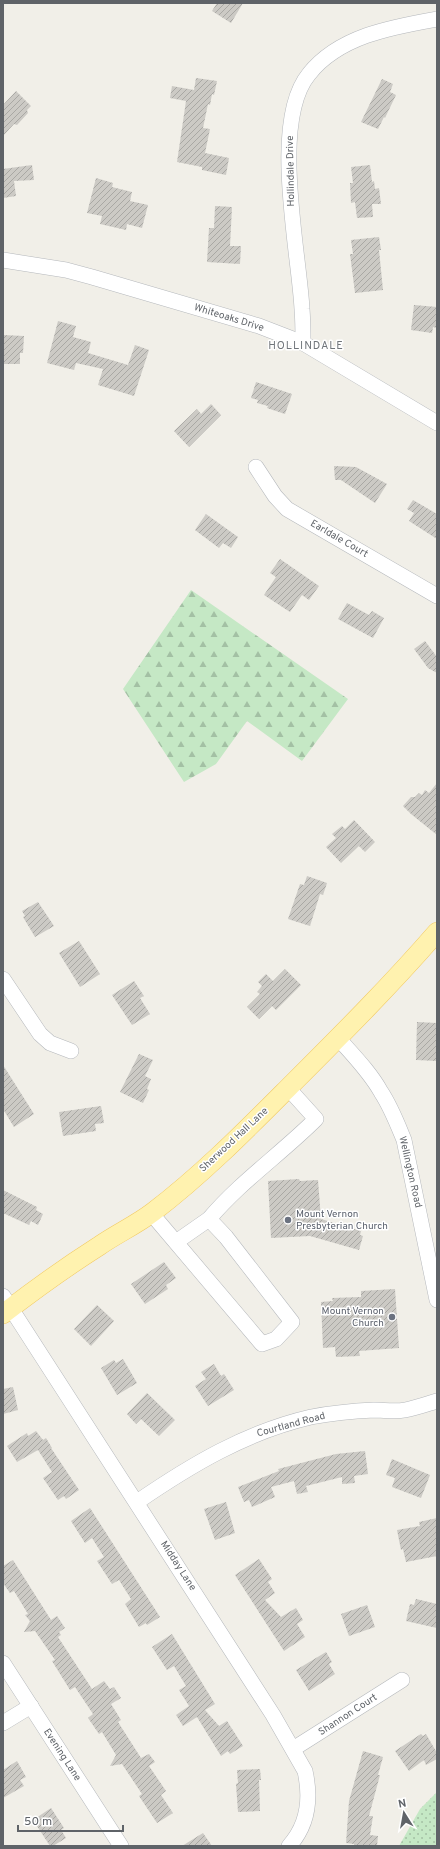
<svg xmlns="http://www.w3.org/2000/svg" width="440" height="1849" viewBox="0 0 440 1849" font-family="Overpass,sans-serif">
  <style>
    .forest { fill: url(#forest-firs) }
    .park { fill: url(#park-dots) }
    .building { fill: url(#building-hatch) }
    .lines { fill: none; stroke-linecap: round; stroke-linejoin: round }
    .minor-casing { stroke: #b5b8bc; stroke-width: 16 }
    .major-casing { stroke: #f2c960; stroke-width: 20 }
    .minor { stroke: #fff; stroke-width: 15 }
    .major { stroke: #fff2af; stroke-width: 19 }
    .worship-dot { fill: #6b7280; stroke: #fff; stroke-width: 1.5 }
    .labels { text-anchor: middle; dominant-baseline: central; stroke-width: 3; stroke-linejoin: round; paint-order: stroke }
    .street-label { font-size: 10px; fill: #5f6368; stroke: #fff }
    .worship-label { font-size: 10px; fill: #5b616d; stroke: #fff; text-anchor: start }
    .neighbourhood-label { font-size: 11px; letter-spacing: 1px; fill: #70757a; stroke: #fff }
  </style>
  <defs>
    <pattern id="forest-firs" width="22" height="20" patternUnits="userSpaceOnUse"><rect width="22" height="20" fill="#c5e8c5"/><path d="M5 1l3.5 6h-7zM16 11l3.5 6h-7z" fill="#a3c0a4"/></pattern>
    <pattern id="park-dots" width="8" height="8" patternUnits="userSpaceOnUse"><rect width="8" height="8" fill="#c5e8c5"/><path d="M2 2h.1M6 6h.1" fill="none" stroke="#a3c0a4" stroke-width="1.8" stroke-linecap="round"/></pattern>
    <pattern id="building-hatch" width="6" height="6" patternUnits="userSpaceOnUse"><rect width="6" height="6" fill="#cccac5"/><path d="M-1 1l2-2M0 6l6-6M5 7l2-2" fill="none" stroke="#a9a8a4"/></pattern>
  </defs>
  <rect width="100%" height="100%" fill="#f1efe8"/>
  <!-- forest -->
  <path class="forest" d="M191,590L348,699L302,761L247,721L216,764L184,782L123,689Z"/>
  <!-- park -->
  <path class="park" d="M437,1792V1846H399L420,1809Z"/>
  <!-- building -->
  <g class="building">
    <path d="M217,3H243L231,23L212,11Z"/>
    <path d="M196,78L217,81L214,95L212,94L210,105L208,104L203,128L210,129L205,153L229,158L226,175L202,170V167L177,162L186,101L170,98L172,86L194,90Z"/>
    <path d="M382,79L393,84L390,92L396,95L385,118L384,117L378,129L361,122Z"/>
    <path d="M16,91L31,106L27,110L28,113L17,125L14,124L3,136V105Z"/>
    <path d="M32,165L34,180L14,181L16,196L3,198V169Z"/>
    <path d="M370,165L372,182L374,181L375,189L379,188L381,204H372L373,217L357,218L355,202L351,203L350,183H353L351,167Z"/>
    <path d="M96,178L113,183L112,187L132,192L130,201L148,205L142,228L127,224L126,230L100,224L102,216L87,213Z"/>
    <path d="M215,206L232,207L230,246H241L240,264L207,262L209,228H214Z"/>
    <path d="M379,237L381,250H379L383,290L355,293L350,254H353L351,240Z"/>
    <path d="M414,305L437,307V328L433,327L432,333L411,330Z"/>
    <path d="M58,321L76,326L73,337L91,342L88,353L128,365L135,345L149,350L134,396L98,385L103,369L76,363L74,370L47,363Z"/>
    <path d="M3,335L24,336L23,353H20V364H3Z"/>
    <path d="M256,382L292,394L285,414L267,408L268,406L257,403L258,400L251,398Z"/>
    <path d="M211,404L221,415L189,447L174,431L197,409L201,414Z"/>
    <path d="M334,466L356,467L387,484L375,503L341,480H335Z"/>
    <path d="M413,500L437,514V539L409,521L414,513L407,509Z"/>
    <path d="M206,514L238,537L231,548L223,543L219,548L195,530Z"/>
    <path d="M280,559L319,586L309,600L302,595L290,612L264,595L276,577L270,573Z"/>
    <path d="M347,603L369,615L372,611L384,618L373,638L338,619Z"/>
    <path d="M425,641L437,657V673L428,668L414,649Z"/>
    <path d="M437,783V835L411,814L403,806L411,797H415L419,793L422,795L425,790L429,793Z"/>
    <path d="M354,820L375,842L365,852L359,846L341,863L326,847L336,838L332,834L342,826L345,829Z"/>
    <path d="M307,876L327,883L323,895L320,894L310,926L288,919L300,884L304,885Z"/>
    <path d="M38,902L54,926L35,937L23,917L25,916L22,911Z"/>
    <path d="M79,941L100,974L80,987L59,953Z"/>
    <path d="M285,969L301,985L276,1010L272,1006L259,1019L247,1007L260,994L257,992L262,986L258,982L266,974L273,981Z"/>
    <path d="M134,981L144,996L140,998L150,1014L132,1025L112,995Z"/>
    <path d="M417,1022L437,1023V1061L416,1060Z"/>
    <path d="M139,1054L153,1060L145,1076L151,1079L147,1089L149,1090L143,1103L120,1092Z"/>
    <path d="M3,1065L34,1114L14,1127L3,1109Z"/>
    <path d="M101,1106L104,1123L95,1124L96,1131L63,1136L59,1112Z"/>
    <path d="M299,1179L300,1181L318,1180L321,1219L361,1231L360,1235L363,1236L359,1250L310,1236L271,1238L268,1181Z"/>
    <path d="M3,1190L37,1207L36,1210L43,1214L38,1225L31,1221L29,1225L3,1213Z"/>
    <path d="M164,1262L176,1278L166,1285L168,1289L145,1304L131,1284Z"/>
    <path d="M395,1289L399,1348L359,1351L360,1356L336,1357L335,1347L323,1348L321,1302L333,1301L332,1298L361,1297V1291Z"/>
    <path d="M97,1305L114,1321L91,1346L74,1329Z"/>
    <path d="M123,1359L137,1383L117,1395L101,1368L114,1360L116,1363Z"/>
    <path d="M214,1364L221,1376L224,1374L234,1390L208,1406L195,1386L206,1379L201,1372Z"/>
    <path d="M13,1387L18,1410L3,1414V1389Z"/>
    <path d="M147,1393L175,1420L159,1436L141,1419L136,1424L127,1414Z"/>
    <path d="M36,1431L43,1440L46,1438L52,1448H51L79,1490L66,1499L64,1496L58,1500L43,1478L52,1472L38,1450L17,1462L7,1446L27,1433L28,1436Z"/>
    <path d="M365,1451L368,1474L354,1476L355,1483L342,1484V1477L306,1486L308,1492L297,1494L294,1481L271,1487L275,1497L252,1507L249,1500L244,1502L238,1487L279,1471L278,1469L336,1454Z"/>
    <path d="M392,1459L430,1475L421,1498L392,1487L395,1478L386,1475Z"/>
    <path d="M226,1502L235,1533L215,1540L204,1509Z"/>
    <path d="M90,1508L160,1617L147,1625L146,1623L139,1627L125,1604L131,1599L119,1580L112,1584L97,1561L104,1557L92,1538L85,1543L71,1521Z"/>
    <path d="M437,1518V1556L406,1562L403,1549L401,1550L397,1530L420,1526L419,1522Z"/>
    <path d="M259,1559L272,1579L268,1582L275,1593L265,1600L281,1617L296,1608L303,1620L297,1624L305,1637L284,1651L235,1575Z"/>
    <path d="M13,1560L51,1620L57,1616L65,1628L59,1632L61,1635L58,1637L92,1689L104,1681L110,1689L114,1687L121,1698L111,1704L121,1720L118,1722L141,1758L149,1754L155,1762L149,1766L166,1791L161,1795L173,1813L157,1823L139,1796L142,1794L122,1764L110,1766L116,1755L102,1732L99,1734L88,1718L93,1714L75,1687L70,1690L52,1661L55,1660L35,1631L24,1632L30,1621L25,1615L28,1614L14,1591L10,1593L3,1583V1566Z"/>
    <path d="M416,1599L437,1604V1628L406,1621L410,1604L414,1605Z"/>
    <path d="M367,1605L375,1627L349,1636L341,1614Z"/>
    <path d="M172,1634L215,1704L205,1710L219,1726L227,1721L243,1746L230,1754L228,1751L221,1756L197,1717L183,1726L176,1715L189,1706L179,1690L186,1686L174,1666L167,1670L152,1647Z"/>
    <path d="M326,1652L332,1662L329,1664L335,1674L309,1691L296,1670Z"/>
    <path d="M421,1734L423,1736L426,1734L437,1753V1759L426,1765L424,1760L409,1771L395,1751Z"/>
    <path d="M363,1751L383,1757L378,1775H380L369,1816H373L370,1835L378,1836L377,1846H354V1844L346,1843L349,1801Z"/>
    <path d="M17,1761L26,1777L20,1780L24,1786L3,1798V1770Z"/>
    <path d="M260,1769L261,1780H259L260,1811L238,1812L236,1784L238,1783L237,1770Z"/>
    <path d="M51,1808L64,1828L61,1830L66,1838L53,1846H50L33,1820Z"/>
    <path d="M203,1833L212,1846H182Z"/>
  </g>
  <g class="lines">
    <!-- minor casing -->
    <g class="minor-casing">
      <g id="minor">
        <path d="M3,260L66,270L92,277L259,326L303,343L437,423"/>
        <path d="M303,343C303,332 303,321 302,309C299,251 270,121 309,74C339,36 392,27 437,19"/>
        <path d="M256,467L275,496L287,509L437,596"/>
        <path d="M3,979L40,1034L50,1043L71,1051"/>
        <path d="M338,1038C353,1055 370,1072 381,1092C391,1107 397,1123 404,1140L437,1300"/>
        <path d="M151,1213L262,1344L276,1339L292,1322L226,1237L209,1219C240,1182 282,1153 316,1119L288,1088"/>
        <path d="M176,1242L209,1219"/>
        <path d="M3,1296L273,1715L305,1771C311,1798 308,1825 289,1846"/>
        <path d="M137,1502C191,1465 246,1432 311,1417C332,1413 353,1411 374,1410C384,1410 395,1412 405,1410C416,1408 427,1404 437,1401"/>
        <path d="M3,1663L121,1846"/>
        <path d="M3,1723L31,1706"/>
        <path d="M293,1749L402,1680"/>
      </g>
    </g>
    <!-- major casing -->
    <g class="major-casing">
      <path id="major" d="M3,1314C34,1290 66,1267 99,1246C116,1234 136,1225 153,1212C203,1174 248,1128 293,1083C342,1034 391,985 437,932"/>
    </g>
    <!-- minor -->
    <use href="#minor" class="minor"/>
    <!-- major -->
    <use href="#major" class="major"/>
  </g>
  <!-- markers -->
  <g class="worship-dot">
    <circle cx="288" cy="1220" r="4"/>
    <circle cx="392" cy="1317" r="4"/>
  </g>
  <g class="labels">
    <!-- street labels -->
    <g class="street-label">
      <text transform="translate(291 171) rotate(-91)">Hollindale Drive</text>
      <text transform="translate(229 318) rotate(17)">Whiteoaks Drive</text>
      <text transform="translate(339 539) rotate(30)">Earldale Court</text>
      <text transform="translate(234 1140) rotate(-43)">Sherwood Hall Lane</text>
      <text transform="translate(410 1172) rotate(77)">Wellington Road</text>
      <text transform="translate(291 1425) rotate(-15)">Courtland Road</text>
      <text transform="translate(178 1566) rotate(57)">Midday Lane</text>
      <text transform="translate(348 1715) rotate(-33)">Shannon Court</text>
      <text transform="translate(62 1755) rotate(57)">Evening Lane</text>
    </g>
    <!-- worship labels -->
    <g class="worship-label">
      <text x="296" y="1214">Mount Vernon<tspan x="296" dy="12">Presbyterian Church</tspan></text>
      <text x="384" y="1311" text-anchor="end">Mount Vernon<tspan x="384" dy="12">Church</tspan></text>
    </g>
    <!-- neighbourhood labels -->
    <g class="neighbourhood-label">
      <text x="306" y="346">HOLLINDALE</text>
    </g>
  </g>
  <!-- border -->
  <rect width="440" height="1849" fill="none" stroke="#5f6368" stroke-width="8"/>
  <!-- north arrow -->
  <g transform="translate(404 1813) rotate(349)" stroke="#ffffff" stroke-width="3" paint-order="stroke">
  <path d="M0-3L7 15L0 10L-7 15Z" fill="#5f6368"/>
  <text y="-6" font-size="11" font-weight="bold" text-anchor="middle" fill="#5f6368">N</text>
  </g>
  <!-- scale -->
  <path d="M18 1825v6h105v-6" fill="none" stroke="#5f6368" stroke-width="2"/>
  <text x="24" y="1825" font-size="12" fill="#5f6368" stroke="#ffffff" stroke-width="3" paint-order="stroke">50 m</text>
</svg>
